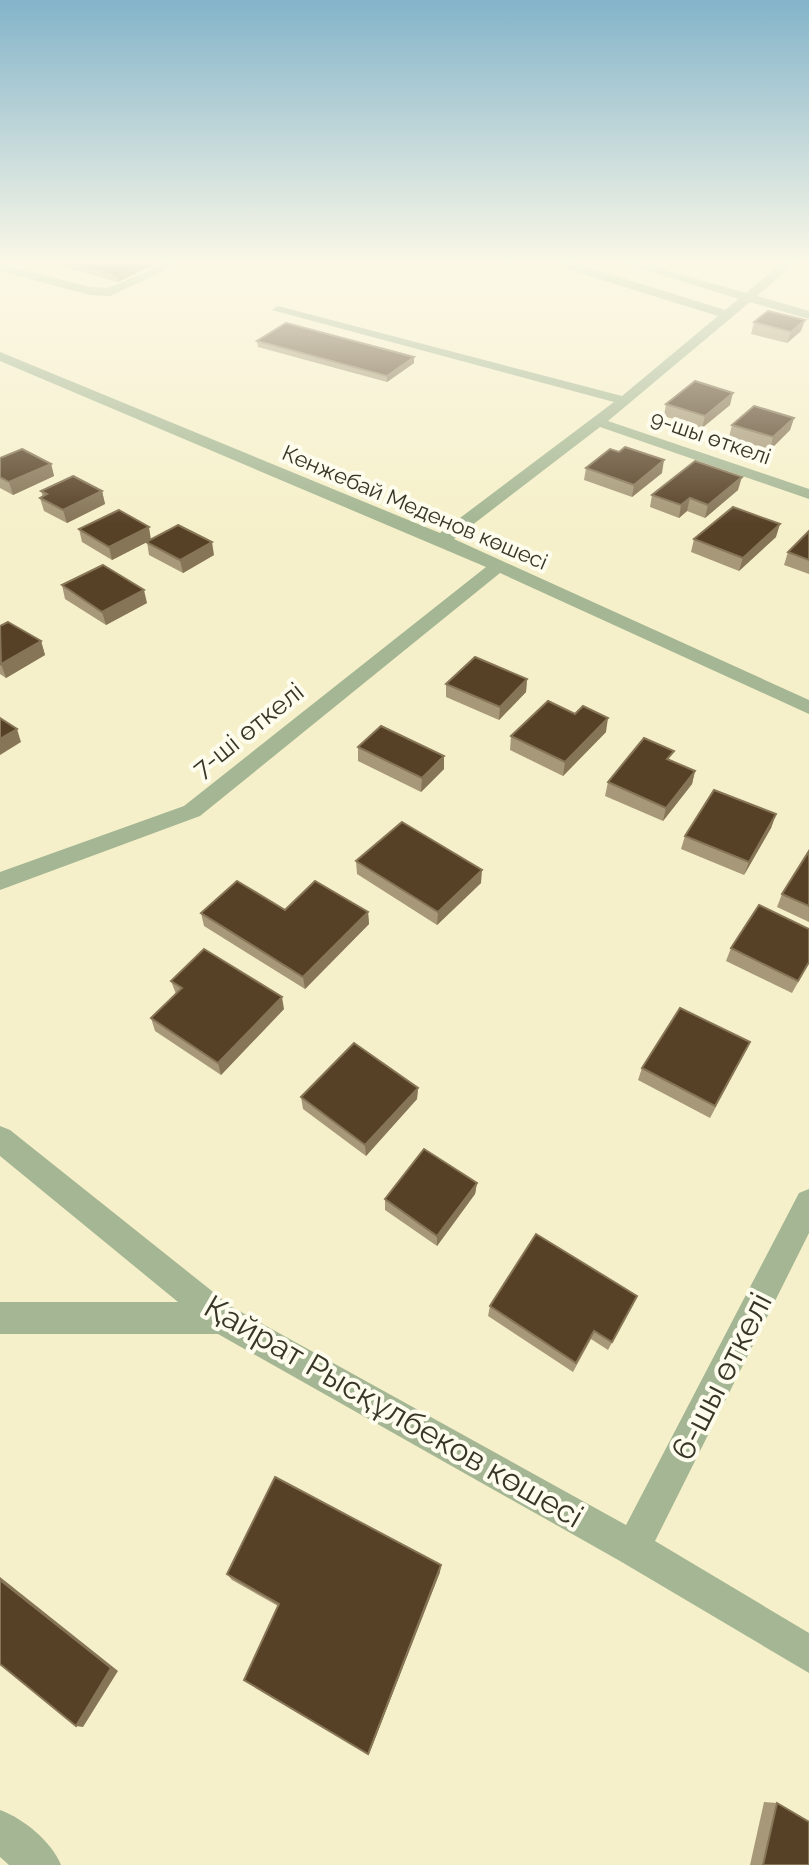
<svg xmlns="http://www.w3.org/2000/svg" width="809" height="1865" viewBox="0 0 809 1865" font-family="Raleway,sans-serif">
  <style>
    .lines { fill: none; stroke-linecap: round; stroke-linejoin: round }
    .minor { fill: #a4b693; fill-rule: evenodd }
    .wall { fill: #a69878 }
    .shaded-wall { fill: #867557 }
    .building { fill: #564026; stroke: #867557; stroke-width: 2 }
    .labels { text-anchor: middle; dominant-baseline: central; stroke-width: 8; stroke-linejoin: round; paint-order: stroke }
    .far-street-label { font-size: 22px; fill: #383627; stroke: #fefced }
    .street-label { font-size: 26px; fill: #383627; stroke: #fefced }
    .near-street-label { font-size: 32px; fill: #383627; stroke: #fefced }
  </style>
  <rect width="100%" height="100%" fill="#f6f0ca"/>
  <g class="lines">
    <!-- minor -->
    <g class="minor">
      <path d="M166,263H181L110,296L90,295L0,271V264L90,287L108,288Z"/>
      <path d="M562,263H574L725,310L739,299L623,263H641L746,293L782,263H795L757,296L809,311V319L750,302L608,421L809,489V499L600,427L454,539L809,700V714L500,573L200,816L0,890V872L184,806L486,567L0,361V352L440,533L614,402L272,310L278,306L622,396L718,316L567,269Z"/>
      <path d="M0,1126L10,1130L232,1307L626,1525L799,1193L809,1189V1233L655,1541L809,1633V1673L620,1561L218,1334H0V1302H178L0,1156Z"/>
      <path d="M0,1810C24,1819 51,1841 61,1865H9L0,1857Z"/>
    </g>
  </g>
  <!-- wall -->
  <g class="wall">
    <path d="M50,263H157L118,282Z"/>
    <path d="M754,322L801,331L787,343L751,334Z"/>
    <path d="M257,341L414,363L387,382L258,347Z"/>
    <path d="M666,404L730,405L702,428L664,416Z"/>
    <path d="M794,418L790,430L770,450L729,437L732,425Z"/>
    <path d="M0,458L51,464L54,476L13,495L0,488Z"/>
    <path d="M586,468L662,473L632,497L584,480Z"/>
    <path d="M738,490L705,518L687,511L679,518L650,507L652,495Z"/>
    <path d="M41,491H102L105,504L67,523L44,511L40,498L43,497Z"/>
    <path d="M79,529L151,540L214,555L183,573L149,555L147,542L112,560L82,542Z"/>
    <path d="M809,531V574L784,565L788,552Z"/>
    <path d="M776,537L739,571L691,552L694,539Z"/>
    <path d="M62,585L147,603L106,625L65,599Z"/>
    <path d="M0,626L41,641L45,655L6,678L0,674Z"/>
    <path d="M527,679L526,692L499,720L446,697V684Z"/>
    <path d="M606,732L563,776L510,750L511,736Z"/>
    <path d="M358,747L444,769L421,792L358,761Z"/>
    <path d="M671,761L695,771L692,784L663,821L605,796L608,782Z"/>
    <path d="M776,814L771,828L744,875L681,849L685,836Z"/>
    <path d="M809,851V922L777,907L782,894Z"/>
    <path d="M356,861L481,883L437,925L357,874Z"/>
    <path d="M285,910L368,912L369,924L305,989L204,926L201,913Z"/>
    <path d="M809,929V963L792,993L726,961L731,948Z"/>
    <path d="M171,981L284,1009L221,1075L155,1031L151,1018L176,994Z"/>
    <path d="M744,1054L710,1118L638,1080L642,1068Z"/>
    <path d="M418,1088L417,1099L366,1156L303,1109L301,1097Z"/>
    <path d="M477,1183L475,1194L437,1246L385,1210V1199Z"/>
    <path d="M637,1296L608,1350L591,1339L573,1372L488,1316L490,1306Z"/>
    <path d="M440,1572L369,1754L278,1606L232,1580L227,1574Z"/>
    <path d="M764,1802L777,1803L809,1865H750Z"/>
  </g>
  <!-- shaded-wall -->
  <g class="shaded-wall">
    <path d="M144,263H157L118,282L117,276Z"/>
    <path d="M805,320L801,331L787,343L791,332Z"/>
    <path d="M414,357V363L387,382V376Z"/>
    <path d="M733,393L730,405L702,428L705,416Z"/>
    <path d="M794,418L790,430L770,450L773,437Z"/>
    <path d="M664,460L662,473L632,497L634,485Z"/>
    <path d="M51,464L54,476L13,495L9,482Z"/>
    <path d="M742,477L738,490L705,518L708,505Z"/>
    <path d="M102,491L105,504L67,523L63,510Z"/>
    <path d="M690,498L687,511L679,518L681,505Z"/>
    <path d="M780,524L776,537L739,571L743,558Z"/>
    <path d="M149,527L151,540L112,560L109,547Z"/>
    <path d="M212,542L214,555L183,573L180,560Z"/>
    <path d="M144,590L147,603L106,625L102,612Z"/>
    <path d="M41,641L45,655L6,678L1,664Z"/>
    <path d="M527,679L526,692L499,720L500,707Z"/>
    <path d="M608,718L606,732L563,776L565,762Z"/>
    <path d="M17,729L21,742L0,755V739Z"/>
    <path d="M444,756V769L421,792L422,778Z"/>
    <path d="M695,771L692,784L663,821L666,808Z"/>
    <path d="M776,814L771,828L744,875L749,862Z"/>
    <path d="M482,870L481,883L437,925L438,912Z"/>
    <path d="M368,912L369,924L305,989L303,977Z"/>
    <path d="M282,997L284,1009L221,1075L218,1063Z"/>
    <path d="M418,1088L417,1099L366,1156L365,1145Z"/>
    <path d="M477,1183L475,1194L437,1246V1236Z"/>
    <path d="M441,1565L440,1572L369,1754H368Z"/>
    <path d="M0,1577L118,1671L83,1727L76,1726L0,1580Z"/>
  </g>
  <!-- building -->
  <g class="building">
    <path d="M68,263H144L117,276Z"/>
    <path d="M768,311L805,320L791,332L754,322Z"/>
    <path d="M286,323L414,357L387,376L257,341Z"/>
    <path d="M695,381L733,393L705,416L666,404Z"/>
    <path d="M754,406L794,418L773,437L732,425Z"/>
    <path d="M625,447L664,460L634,485L586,468L610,449L619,452Z"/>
    <path d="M22,449L51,464L9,482L0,477V458Z"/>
    <path d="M695,461L742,477L708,505L690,498L681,505L652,495Z"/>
    <path d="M73,476L102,491L63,510L40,498L47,494L41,491Z"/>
    <path d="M733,507L780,524L743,558L694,539Z"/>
    <path d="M119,510L149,527L109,547L79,529Z"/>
    <path d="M178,525L212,542L180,560L146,542Z"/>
    <path d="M809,531V560L788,552Z"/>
    <path d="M103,565L144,590L102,612L62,585Z"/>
    <path d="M8,622L41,641L1,664L0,626Z"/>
    <path d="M475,657L527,679L500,707L446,684Z"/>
    <path d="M548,701L575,714L583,706L608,718L565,762L511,736Z"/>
    <path d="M0,718L17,729L0,739Z"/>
    <path d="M381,726L444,756L422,778L358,747Z"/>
    <path d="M644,738L674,751L667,759L695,771L666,808L608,782Z"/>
    <path d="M714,790L776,814L749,862L685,836Z"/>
    <path d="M402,822L482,870L438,912L356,861Z"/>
    <path d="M809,851V906L782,894Z"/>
    <path d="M237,881L285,910L315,881L368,912L303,977L201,913Z"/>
    <path d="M759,905L809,929V962L798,981L731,948Z"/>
    <path d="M204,949L282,997L218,1063L151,1018L182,988L171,981Z"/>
    <path d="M680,1008L750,1042L715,1106L642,1068Z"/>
    <path d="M354,1043L418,1088L365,1145L301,1097Z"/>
    <path d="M424,1149L477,1183L437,1236L385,1199Z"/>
    <path d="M536,1234L637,1296L612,1342L594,1331L576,1363L490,1306Z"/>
    <path d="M275,1477L441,1565L368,1754L244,1680L279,1604L227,1574Z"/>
    <path d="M0,1580L111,1668L76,1726L0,1664Z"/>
    <path d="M777,1803L809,1822V1865H763Z"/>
  </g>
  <!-- sky -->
  <linearGradient id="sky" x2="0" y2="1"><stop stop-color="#83b4ca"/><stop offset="0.5" stop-color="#fbf8e7"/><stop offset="1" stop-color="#fbf8e7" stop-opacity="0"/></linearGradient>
  <rect width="809" height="524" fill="url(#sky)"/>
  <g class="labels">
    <!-- far-street labels -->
    <g class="far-street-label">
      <text transform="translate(711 437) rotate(19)">9-шы өткелі</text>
      <text transform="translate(415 507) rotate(23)">Кенжебай Меденов көшесі</text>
    </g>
    <!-- street labels -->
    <g class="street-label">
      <text transform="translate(248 730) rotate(-39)">7-ші өткелі</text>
    </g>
    <!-- near-street labels -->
    <g class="near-street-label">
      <text transform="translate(721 1376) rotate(-63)">6-шы өткелі</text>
      <text transform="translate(394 1411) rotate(30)">Қайрат Рысқұлбеков көшесі</text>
    </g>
  </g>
</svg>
